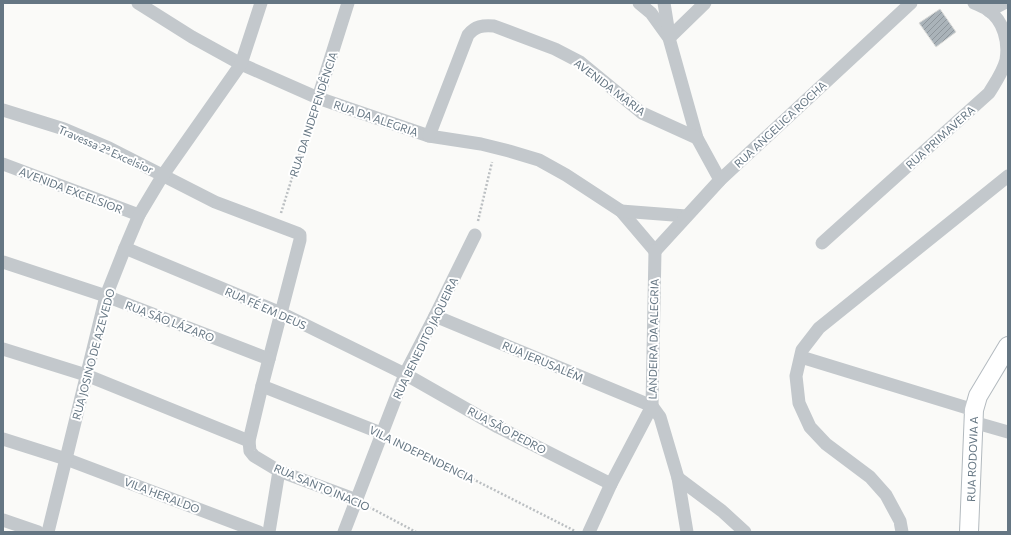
<svg xmlns="http://www.w3.org/2000/svg" width="1011" height="535" viewBox="0 0 1011 535" font-family="Commissioner,sans-serif">
  <style>
    .building { fill: url(#building-hatch); stroke: #dcdcda }
    .lines { fill: none; stroke-linecap: round; stroke-linejoin: round }
    .secondary-casing { stroke: #b3babf; stroke-width: 20 }
    .path { stroke: #bbbfc2; stroke-width: 2.5; stroke-dasharray: 2 2; stroke-linecap: butt }
    .street { stroke: #c3c8cc; stroke-width: 13 }
    .secondary { stroke: #fff; stroke-width: 18 }
    .labels { text-anchor: middle; dominant-baseline: central; stroke-width: 4; stroke-linejoin: round; paint-order: stroke }
    .street-label { font-size: 11px; fill: #657683; stroke: #fff }
  </style>
  <defs>
    <pattern id="building-hatch" width="6" height="6" patternUnits="userSpaceOnUse"><rect width="6" height="6" fill="#aab3b9"/><path d="M-1 1l2-2M0 6l6-6M5 7l2-2" fill="none" stroke="#8e969c"/></pattern>
  </defs>
  <rect width="100%" height="100%" fill="#fafaf8"/>
  <!-- building -->
  <path class="building" d="M940,9L956,32L936,47L919,23Z"/>
  <g class="lines">
    <!-- secondary casing -->
    <g class="secondary-casing">
      <path id="secondary" d="M969,532L974,410L978,396L1008,346"/>
    </g>
    <!-- path -->
    <g class="path">
      <path d="M281,213L313,111"/>
      <path d="M478,221L492,162"/>
      <path d="M394,439L575,531"/>
      <path d="M369,507L416,532"/>
    </g>
    <!-- street -->
    <g class="street">
      <path d="M138,3L192,37L241,64L318,98L429,136L481,144L509,151L539,160L566,175L621,211L655,251"/>
      <path d="M639,3L651,13L669,38L697,138L720,180"/>
      <path d="M664,3L669,34"/>
      <path d="M989,11L1004,3"/>
      <path d="M669,38L705,3"/>
      <path d="M318,98L348,3"/>
      <path d="M3,110L64,129L109,148L215,202L297,233L300,235V240L262,386L249,441L250,451L254,456L279,471L357,500"/>
      <path d="M429,136L468,35C475,26 483,25 494,26L555,49L580,62L642,113L697,138"/>
      <path d="M3,164L139,215"/>
      <path d="M621,211L686,216"/>
      <path d="M822,243L989,93C995,83 1003,72 1006,60C1009,42 1004,21 988,10C984,7 979,5 974,3"/>
      <path d="M125,248L281,313L405,374L498,427L611,484"/>
      <path d="M655,251L720,180L911,3"/>
      <path d="M3,262L106,296L269,359"/>
      <path d="M435,316L652,406L660,417L678,478"/>
      <path d="M3,349L86,375L249,441"/>
      <path d="M801,357L974,410"/>
      <path d="M262,386L381,433"/>
      <path d="M973,422L1008,432"/>
      <path d="M3,439L66,459L259,532"/>
      <path d="M3,520L38,532"/>
      <path d="M48,532L106,296L125,248L139,215L163,175L241,64L261,3"/>
      <path d="M269,532L279,471"/>
      <path d="M344,532L405,374L435,316L475,235"/>
      <path d="M589,532L611,484L652,406L655,251"/>
      <path d="M687,532L678,478L722,511L745,532"/>
      <path d="M902,532L900,521L886,495L870,477L826,444L810,427L799,403L796,376L802,350L819,328L1008,176"/>
    </g>
    <!-- secondary -->
    <use href="#secondary" class="secondary"/>
  </g>
  <g class="labels">
    <!-- street labels -->
    <g class="street-label">
      <text transform="translate(610 87) rotate(37)">AVENIDA MARIA</text>
      <text transform="translate(313 114) rotate(-72)">RUA DA INDEPENDÊNCIA</text>
      <text transform="translate(376 118) rotate(19)">RUA DA ALEGRIA</text>
      <text transform="translate(780 124) rotate(-43)">RUA ANGELICA ROCHA</text>
      <text transform="translate(940 137) rotate(-42)">RUA PRIMAVERA</text>
      <text transform="translate(106 149) rotate(24)">Travessa 2ª Excelsior</text>
      <text transform="translate(71 190) rotate(21)">AVENIDA EXCELSIOR</text>
      <text transform="translate(266 308) rotate(24)">RUA FÉ EM DEUS</text>
      <text transform="translate(170 321) rotate(21)">RUA SÃO LÁZARO</text>
      <text transform="translate(425 338) rotate(-64)">RUA BENEDITO JAQUEIRA</text>
      <text transform="translate(653 339) rotate(-89)">LANDEIRA DA ALEGRIA</text>
      <text transform="translate(93 354) rotate(-75)">RUA JOSINO DE AZEVEDO</text>
      <text transform="translate(543 361) rotate(23)">RUA JERUSALÉM</text>
      <text transform="translate(507 430) rotate(28)">RUA SÃO PEDRO</text>
      <text transform="translate(422 454) rotate(26)">VILA INDEPENDENCIA</text>
      <text transform="translate(972 459) rotate(-88)">RUA RODOVIA A</text>
      <text transform="translate(322 487) rotate(23)">RUA SANTO INACIO</text>
      <text transform="translate(162 495) rotate(21)">VILA HERALDO</text>
    </g>
  </g>
  <!-- border -->
  <rect width="1011" height="535" fill="none" stroke="#657683" stroke-width="8"/>
</svg>
